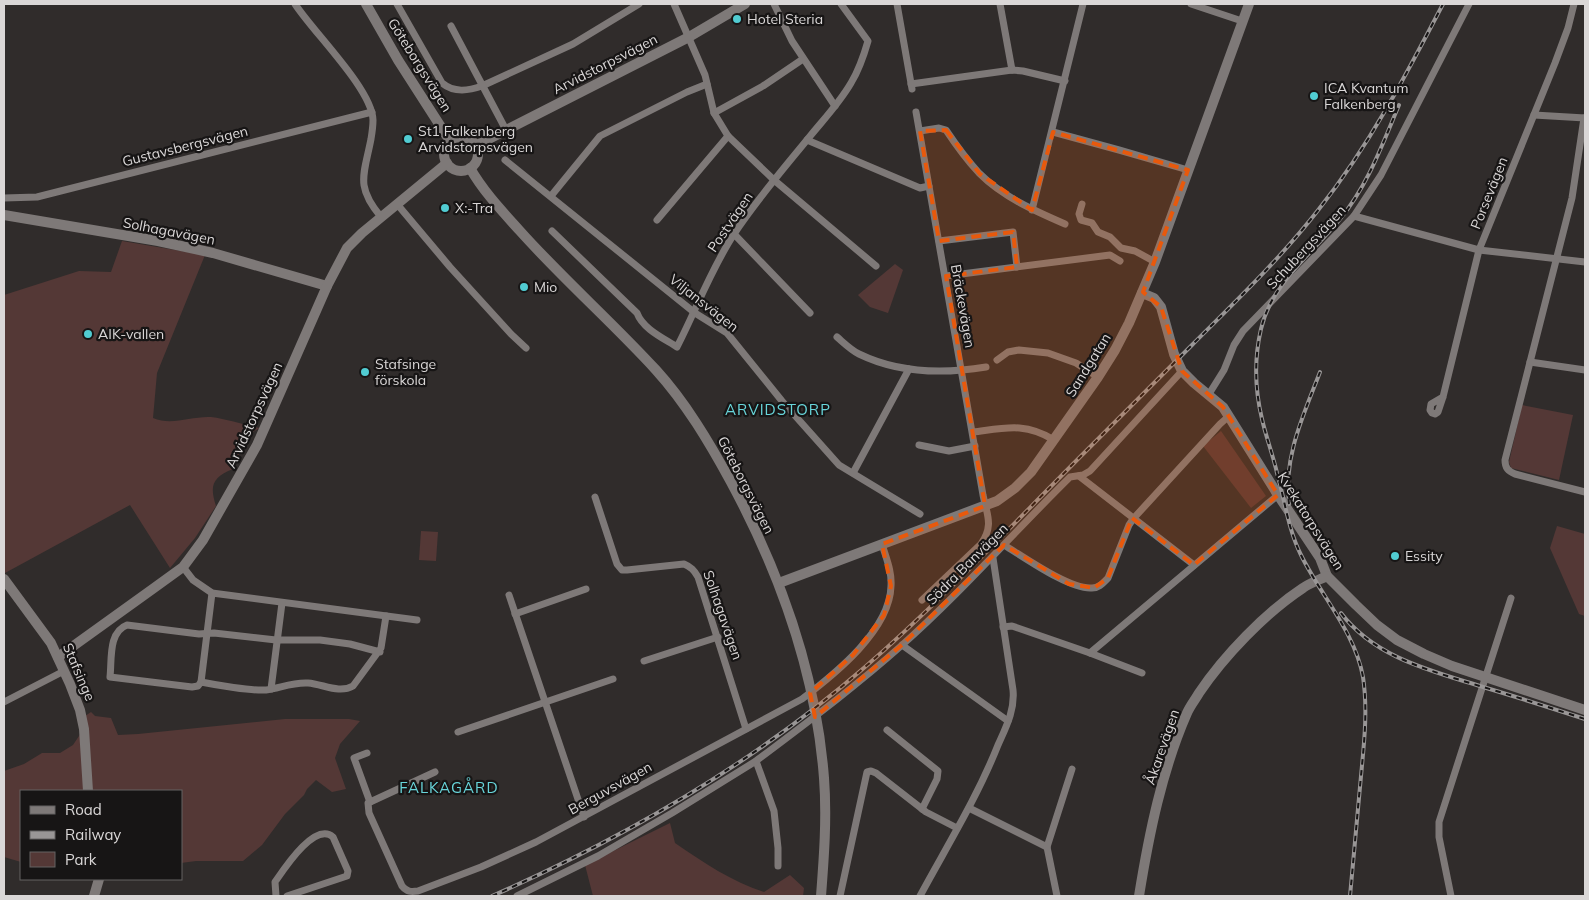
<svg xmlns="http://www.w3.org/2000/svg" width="1589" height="900" viewBox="0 0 1589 900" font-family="Mulish,sans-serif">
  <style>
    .green { fill: #543836 }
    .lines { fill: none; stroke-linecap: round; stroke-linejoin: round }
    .street { stroke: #7e7978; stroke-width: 7 }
    .secondary { stroke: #7e7978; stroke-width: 10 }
    .rail-casing { stroke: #999696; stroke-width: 4 }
    .rail { stroke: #171515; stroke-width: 2; stroke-dasharray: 5.5; stroke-linecap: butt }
    .marked { fill: #e8590c; fill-opacity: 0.2; stroke: #e8590c; stroke-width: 4; stroke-dasharray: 10 6; stroke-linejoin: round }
    .poi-dot { fill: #51ccd2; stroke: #171515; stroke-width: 2 }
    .labels { text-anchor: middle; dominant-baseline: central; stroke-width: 4.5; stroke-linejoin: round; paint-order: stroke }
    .poi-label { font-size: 14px; fill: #dad7d7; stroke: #171515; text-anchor: start }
    .street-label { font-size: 14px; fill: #dad7d7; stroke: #171515 }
    .neighbourhood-label { font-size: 15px; letter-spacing: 1px; fill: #68d5da; stroke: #171515 }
  </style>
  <rect width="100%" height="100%" fill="#302c2b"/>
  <!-- green -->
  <g class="green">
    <path d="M122,241L205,255L157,373L153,418C172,426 191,416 211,417C227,419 244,425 260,428L249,434L245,440L233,469C213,477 209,485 216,506L195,538L170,568L130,505L5,573L4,571V295L79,271L111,272Z"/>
    <path d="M895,264L903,270L888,313L870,307L858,295Z"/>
    <path d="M1522,405L1573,415L1559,480L1511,468L1509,462Z"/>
    <path d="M1221,431L1266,496L1251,508L1203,446Z"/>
    <path d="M1557,526L1585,534V616L1579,614L1550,548Z"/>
    <path d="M421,531L438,532L436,561L419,560Z"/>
    <path d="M91,712L95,716L111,718L118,735L138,734L285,719H349L360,721L340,744L335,758L346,789L332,792L316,780L307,789L304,795L285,814L262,845L243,861H196L181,863V791H21V862L4,857V771L24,764L42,753H60L73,745L81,733L85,716Z"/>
    <path d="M670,823L675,843C703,862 732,882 764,892L790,875L804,888L803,896H593L585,865Z"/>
  </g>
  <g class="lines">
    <!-- street -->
    <g class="street">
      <path d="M295,4C313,32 372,89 373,120C373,126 372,133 371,139C364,175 355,186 381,217"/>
      <path d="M397,4L442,83C454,93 468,91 482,86L573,44L639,4"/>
      <path d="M674,4L705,75L714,113L728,136L774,180L876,266"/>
      <path d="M774,4L792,41L835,106"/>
      <path d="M897,4L912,89"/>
      <path d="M1000,4L1012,70"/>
      <path d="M1191,4L1242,21"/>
      <path d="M451,26L506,130"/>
      <path d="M911,84L1012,70L1023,71L1065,81"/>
      <path d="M916,112L983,495C987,515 994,525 981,544L922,600"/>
      <path d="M714,113L763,86L803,59"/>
      <path d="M1534,115L1585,118"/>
      <path d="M1584,118L1572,198L1505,460C1505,468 1508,471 1515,474L1585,492"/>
      <path d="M920,131L939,128L946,130C956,145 967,160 979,173C1003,197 1035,211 1065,224"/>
      <path d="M1053,132L1119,150L1188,170"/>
      <path d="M807,140L920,188L929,186"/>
      <path d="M505,160L695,313L727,333L782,401L839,465L920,514"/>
      <path d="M551,196L600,136L687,92L707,84"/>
      <path d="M4,198L37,197L372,112"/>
      <path d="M397,204L450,267L511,334L526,348"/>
      <path d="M1082,204L1079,214L1081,220L1092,223L1098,232L1110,237L1121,248L1135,251L1155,262"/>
      <path d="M1032,210L1083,4"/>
      <path d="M1354,216L1479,250L1585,262"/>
      <path d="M657,220L728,136"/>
      <path d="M552,231L637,313C643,329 663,338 677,347C696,310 711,269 734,234C757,199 785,167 811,135C825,118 840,102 851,83C859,70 864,55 868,41L841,4"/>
      <path d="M734,234L810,313"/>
      <path d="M939,241L1013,232L1017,267"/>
      <path d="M946,276L1110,255L1120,261"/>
      <path d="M837,337C844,343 851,350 859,354C898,373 944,374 986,367"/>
      <path d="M997,360L1008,352L1019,350L1048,353L1076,363L1098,377"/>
      <path d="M1530,362L1585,370"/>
      <path d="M1209,394L1224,370L1234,345L1243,331L1354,216L1381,175L1469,4"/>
      <path d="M1443,397L1431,404L1430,410L1432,413L1435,414L1438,412L1443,397L1479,250L1555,63L1568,28L1574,4"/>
      <path d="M973,432C1005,428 1025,422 1054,440"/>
      <path d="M919,445L949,451L975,446"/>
      <path d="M853,473L909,369"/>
      <path d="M1079,476L1194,565"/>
      <path d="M595,497L617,564L622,570H627L684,564C691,567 694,570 698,577L746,729"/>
      <path d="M1004,545C1024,557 1070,590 1092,588C1099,588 1103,583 1108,578L1129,525L1133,519L1220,424L1229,416"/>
      <path d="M183,567L193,580L212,593L417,620"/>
      <path d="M509,595L584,817"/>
      <path d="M515,614L586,589"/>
      <path d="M1003,627L1012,626L1090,653L1142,673"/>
      <path d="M902,645L1008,721"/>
      <path d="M380,652L350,644L320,640H276L214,633L199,634L127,625C108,632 112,660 110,677L192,687L198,686L201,682C216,685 251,691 266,690C280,688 293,682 308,683C323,684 339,694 353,686L381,648L386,616"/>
      <path d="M1090,653L1278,495"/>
      <path d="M644,661L718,637"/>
      <path d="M201,682L212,593"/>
      <path d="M271,689L282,603"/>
      <path d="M4,702L64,671"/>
      <path d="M887,730L938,771L937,779L922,809"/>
      <path d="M458,732L613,679"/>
      <path d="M367,753L354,758L370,802"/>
      <path d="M435,772L368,803L369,813L402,886C407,892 411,892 418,891L481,867L536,842L802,699C835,674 890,630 891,586C892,571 886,558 882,544"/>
      <path d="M969,808L1047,847"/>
      <path d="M778,866V848L774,811L756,761C805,724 855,687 901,646C961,593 1013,533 1070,477L1083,475L1090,471L1182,371"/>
      <path d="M276,896L275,882C284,869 315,821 333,837L348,871L347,876L287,896"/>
      <path d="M517,896L598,856L672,813L756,761"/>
      <path d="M840,896L867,772L871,771L876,773L926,812L957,828"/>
      <path d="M920,896C947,846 977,798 998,745C1006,727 1015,710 1013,690L993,558"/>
      <path d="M1057,896L1047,847L1072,769"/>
      <path d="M1451,896L1439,837V822L1511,598"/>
    </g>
    <!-- secondary -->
    <g class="secondary">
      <path d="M366,4L398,60L450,141"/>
      <circle cx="461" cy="154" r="17"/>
      <path d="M475,146L689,37L745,4"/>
      <path d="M470,168C483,191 502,211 520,231C563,279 612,322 656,370C686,403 709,442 731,482C780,573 816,674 824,778C827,817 824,857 821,896"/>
      <path d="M4,215L158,241L213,253L327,286"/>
      <path d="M1142,293L1154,298L1161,307L1174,354L1182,371L1194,383L1223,407L1278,495L1320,558L1327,576L1356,605L1377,625L1397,640L1424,654L1452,666L1585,710"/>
      <path d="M4,579L51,643L70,684L80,710L84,729L88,791"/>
      <path d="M779,583L997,501L1015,488L1031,472L1098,377L1115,350L1129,323L1155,262L1249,4"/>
      <path d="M58,657L154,588L183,567L189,559L203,540L257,445L327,286L347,248L362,233L447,163"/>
      <path d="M94,896L99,879"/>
      <path d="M1139,896C1149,834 1162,770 1187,713C1190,706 1195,700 1199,693C1224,656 1265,613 1303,588C1310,583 1319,580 1327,576"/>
    </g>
    <!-- rail casing -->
    <g class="rail-casing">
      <g id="rail">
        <path d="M1289,504C1283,457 1304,414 1320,372"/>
        <path d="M1341,613C1375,658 1432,671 1483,687C1517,697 1551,708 1585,719"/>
        <path d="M492,896C624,838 755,762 865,667C942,600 1012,525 1084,453C1120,417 1156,381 1192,345C1236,301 1281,258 1319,209C1369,146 1406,75 1443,4"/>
        <path d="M1350,896C1354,856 1357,816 1361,776C1364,744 1368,710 1363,677C1355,632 1321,596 1301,555C1288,529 1285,501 1277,473C1273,455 1266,437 1262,419C1255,390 1254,359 1261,329C1272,282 1311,255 1340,219C1368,185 1382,145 1399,105"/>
      </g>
    </g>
    <!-- rail -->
    <use href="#rail" class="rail"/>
  </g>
  <!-- marked area -->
  <path class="marked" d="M946,130L980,174L1032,210L1053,132L1188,170L1143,292L1161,307L1182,371L1223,407L1278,495L1194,565L1132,518L1108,578L1094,588L1069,584L1004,545L902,645L815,717L810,693L853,655L884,615L891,586L882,544L985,506L946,276L1017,267L1013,232L939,241L920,131Z"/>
  <!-- markers -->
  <g class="poi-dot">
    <circle cx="737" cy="19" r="5"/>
    <circle cx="1314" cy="96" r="5"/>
    <circle cx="408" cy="139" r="5"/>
    <circle cx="445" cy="208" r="5"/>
    <circle cx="524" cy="287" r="5"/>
    <circle cx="88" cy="334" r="5"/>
    <circle cx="365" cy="372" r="5"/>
    <circle cx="1395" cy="556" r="5"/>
  </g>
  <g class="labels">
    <!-- poi labels -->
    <g class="poi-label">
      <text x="747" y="19">Hotel Steria</text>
      <text x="1324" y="88">ICA Kvantum<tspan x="1324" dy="16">Falkenberg</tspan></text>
      <text x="418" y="131">St1 Falkenberg<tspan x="418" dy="16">Arvidstorpsvägen</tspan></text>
      <text x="455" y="208">X:-Tra</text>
      <text x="534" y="287">Mio</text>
      <text x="98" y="334">AIK-vallen</text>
      <text x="375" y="364">Stafsinge<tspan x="375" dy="16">förskola</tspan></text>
      <text x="1405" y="556">Essity</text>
    </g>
    <!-- street labels -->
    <g class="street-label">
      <text transform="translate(605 64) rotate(-27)">Arvidstorpsvägen</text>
      <text transform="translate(420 65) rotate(58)">Göteborgsvägen</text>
      <text transform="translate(185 146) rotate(-14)">Gustavsbergsvägen</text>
      <text transform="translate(1489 193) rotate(-68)">Porsevägen</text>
      <text transform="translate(730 222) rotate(-56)">Postvägen</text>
      <text transform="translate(169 231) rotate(11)">Solhagavägen</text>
      <text transform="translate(1306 247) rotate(-47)">Schubergsvägen</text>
      <text transform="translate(704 303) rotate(38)">Viljansvägen</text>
      <text transform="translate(963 306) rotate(80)">Bräckevägen</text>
      <text transform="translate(1088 365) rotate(-58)">Sandgatan</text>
      <text transform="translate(254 415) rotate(-65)">Arvidstorpsvägen</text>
      <text transform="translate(746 485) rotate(63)">Göteborgsvägen</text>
      <text transform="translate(1311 521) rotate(58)">Kvekatorpsvägen</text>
      <text transform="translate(967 564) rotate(-45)">Södra Banvägen</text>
      <text transform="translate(723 615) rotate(71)">Solhagavägen</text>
      <text transform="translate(79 672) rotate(67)">Stafsinge</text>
      <text transform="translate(1162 747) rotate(-71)">Åkarevägen</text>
      <text transform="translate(610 788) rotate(-29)">Berguvsvägen</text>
    </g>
    <!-- neighbourhood labels -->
    <g class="neighbourhood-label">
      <text x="778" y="409">ARVIDSTORP</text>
      <text x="449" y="787">FALKAGÅRD</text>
    </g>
  </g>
  <!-- border -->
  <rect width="1589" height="900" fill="none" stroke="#dad7d7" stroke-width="10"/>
  <!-- legend -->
  <rect x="20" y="790" width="162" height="90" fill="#171515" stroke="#656363"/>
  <rect x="30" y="806" width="25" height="8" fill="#7e7978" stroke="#656363"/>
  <text x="65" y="815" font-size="15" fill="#dad7d7">Road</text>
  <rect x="30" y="831" width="25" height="8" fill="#999696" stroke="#656363"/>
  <text x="65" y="840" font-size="15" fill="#dad7d7">Railway</text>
  <rect x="30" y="852" width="25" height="15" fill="#543836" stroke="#656363"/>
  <text x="65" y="865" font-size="15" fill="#dad7d7">Park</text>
</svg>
